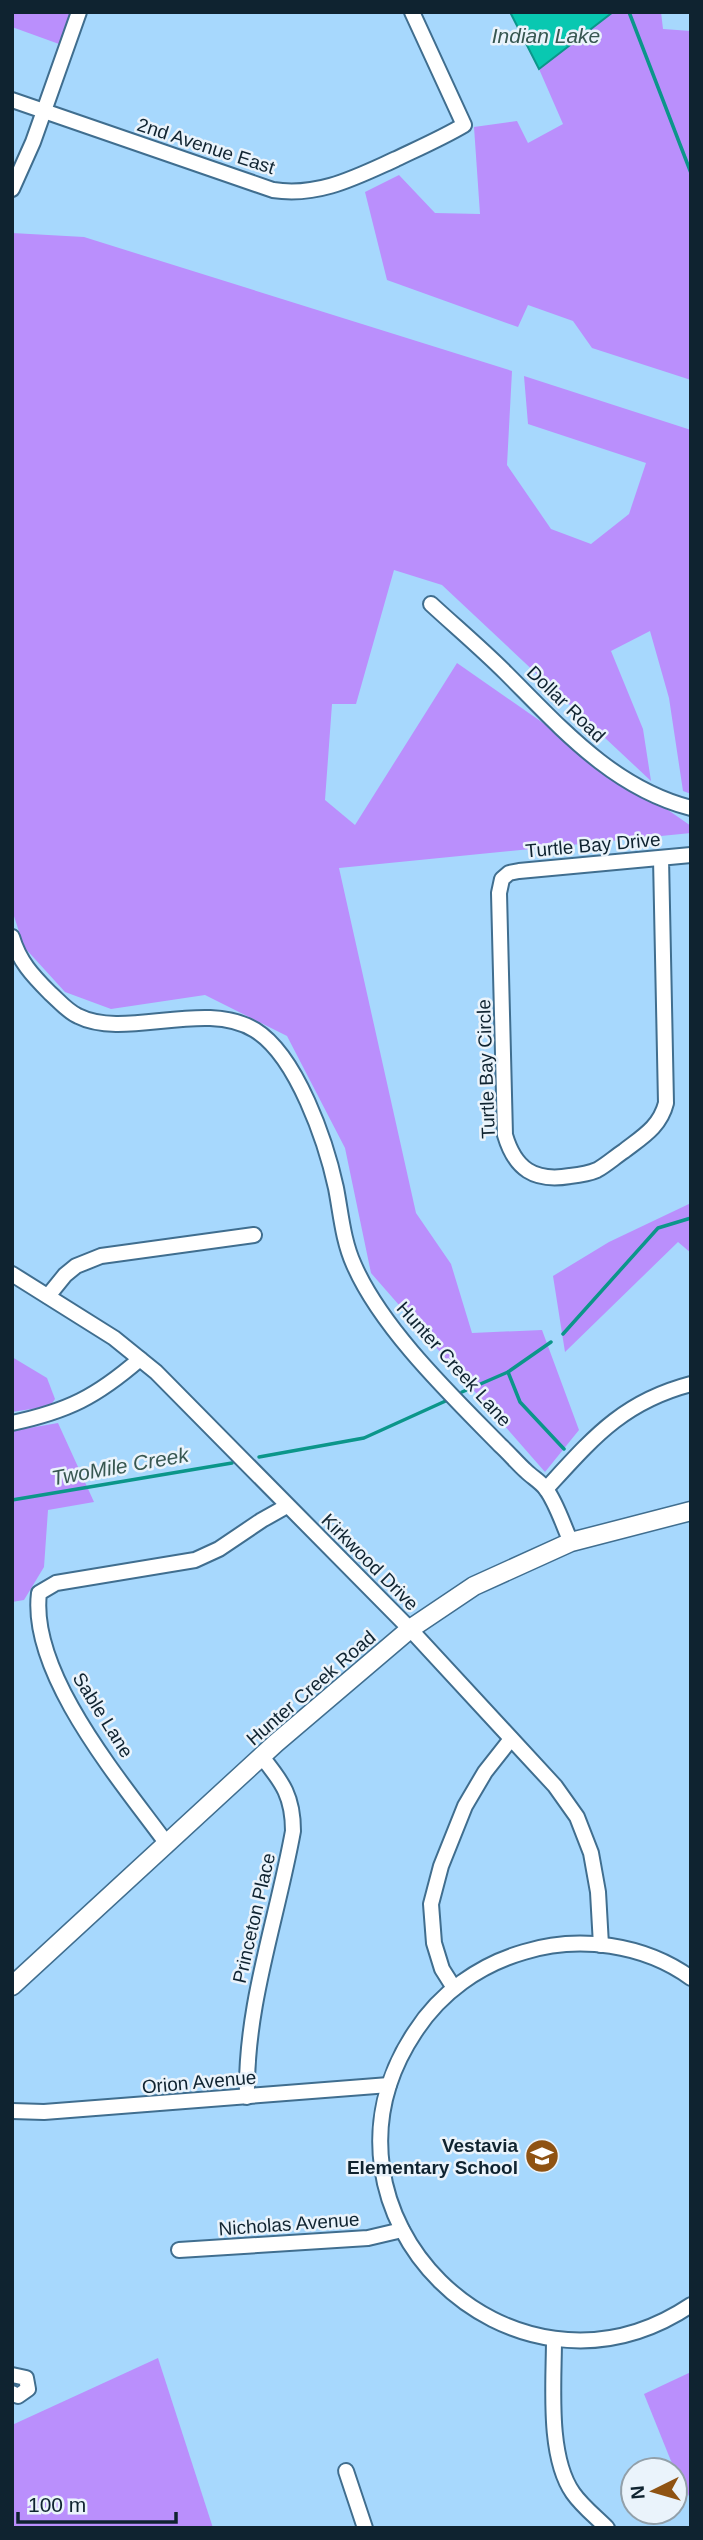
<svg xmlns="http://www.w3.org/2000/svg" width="703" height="2540" viewBox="0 0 703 2540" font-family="Arial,sans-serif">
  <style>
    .green { fill: #ba8ffc }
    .water { fill: #09c8b1; stroke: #0b968a; stroke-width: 2 }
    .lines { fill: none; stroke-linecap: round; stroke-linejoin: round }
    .stream { stroke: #0b968a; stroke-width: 3.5 }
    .minor-casing { stroke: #406e8f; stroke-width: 18 }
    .major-casing { stroke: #406e8f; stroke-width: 21 }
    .minor { stroke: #fff; stroke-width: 14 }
    .major { stroke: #fff; stroke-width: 18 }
    .labels { text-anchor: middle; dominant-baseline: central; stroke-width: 5; stroke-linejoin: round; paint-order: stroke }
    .street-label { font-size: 19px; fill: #0f2330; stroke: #eaf3fb }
    .poi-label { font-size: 19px; font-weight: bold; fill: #0f2330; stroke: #eaf3fb; text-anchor: end }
    .water-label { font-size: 21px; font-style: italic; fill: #375751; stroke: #eaf3fb }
  </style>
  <rect width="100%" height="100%" fill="#a7d8fd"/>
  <!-- green -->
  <g class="green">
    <path d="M12,12H72L59,44L12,27Z"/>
    <path d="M613,12H661L663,29L691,31V380L592,348L573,321L528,305L518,327L387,280L365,192L399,175L435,213L480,214L474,127L517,121L528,143L563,124L539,69Z"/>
    <path d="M12,233L84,237L512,371L507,465L551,529L591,544L629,514L646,463L528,424L524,376L691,430V794L683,791L669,698L650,631L611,651L643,729L651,781L442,585L394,570L356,704H332L325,800L355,825L457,663L691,826V833L339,868L416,1213L451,1264L472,1333L542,1330L579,1430L545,1472L371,1273L345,1148L287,1036L205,995L111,1009L65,992L24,947L12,910Z"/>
    <path d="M691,1203V1253L678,1242L565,1352L553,1276L609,1242Z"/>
    <path d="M12,1357L47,1378L55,1399L50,1406L12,1412Z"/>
    <path d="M58,1423L94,1502L48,1510L44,1567L24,1600L12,1602V1431Z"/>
    <path d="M158,2358L213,2528H12V2425Z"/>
    <path d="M691,2372V2500L671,2461L644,2394Z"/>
  </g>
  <!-- water -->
  <path class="water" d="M510,12H613L539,69Z"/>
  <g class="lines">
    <!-- stream -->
    <g class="stream">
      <path d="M629,12L691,173"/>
      <path d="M563,1334L658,1228L691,1218"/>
      <path d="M508,1372L520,1402L564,1449"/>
      <path d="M462,1392L508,1372L551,1342"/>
      <path d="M259,1457L364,1438L450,1399"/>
      <path d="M12,1500L232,1463"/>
    </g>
    <!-- minor casing -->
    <g class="minor-casing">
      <g id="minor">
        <path d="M12,100L273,190C319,197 356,177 396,159C419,148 442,138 464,125L412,12"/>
        <path d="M12,189L33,142L79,12"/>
        <path d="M431,604C456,627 482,649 506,673C561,728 613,788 691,808"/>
        <path d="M661,858L666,1103C660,1127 642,1137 624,1151C615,1157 606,1165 597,1170C588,1174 579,1175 570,1176C534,1182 515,1169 505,1135L499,893L502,879L509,873L519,871L691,855"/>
        <path d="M12,937C19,961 32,975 50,993C59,1001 67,1011 78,1016C125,1040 205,999 255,1030C297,1056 326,1142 336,1188C341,1214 343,1241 354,1265C382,1329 451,1395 500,1445C509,1453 517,1463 526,1471C532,1477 541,1482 546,1489C557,1504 563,1525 571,1542"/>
        <path d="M12,1274L114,1338L156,1372L410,1629L555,1786L577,1817L591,1853L598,1892L601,1945"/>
        <path d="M48,1296L65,1275L76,1266L101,1256L254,1235"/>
        <path d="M12,1423C68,1411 96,1397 140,1359"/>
        <path d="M546,1489C592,1439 622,1402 691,1384"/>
        <path d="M167,1844C121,1781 29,1674 39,1593L56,1583L195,1560L219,1549L262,1520L287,1506"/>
        <path d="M691,1978C644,1944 579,1935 524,1952C479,1965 440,1993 415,2032C295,2212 510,2426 691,2305"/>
        <path d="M454,1988L442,1969L434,1943L431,1904L441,1866L465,1806L485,1772L511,1739"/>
        <path d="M247,2097C245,2006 277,1920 293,1831C293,1797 283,1783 262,1757"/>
        <path d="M12,2111L44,2112L389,2085"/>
        <path d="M179,2250L368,2238L402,2230"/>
        <path d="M554,2339C554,2383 547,2456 573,2493C582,2506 596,2517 607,2528"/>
        <path d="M12,2375L26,2378L28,2389L18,2396L12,2393"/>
        <path d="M346,2471L365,2528"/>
      </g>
    </g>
    <!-- major casing -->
    <g class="major-casing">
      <path id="major" d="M12,1986L276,1743L410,1629L474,1586L571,1542L691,1511"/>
    </g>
    <!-- minor -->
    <use href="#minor" class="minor"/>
    <!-- major -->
    <use href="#major" class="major"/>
  </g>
  <!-- icons -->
  <defs>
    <g id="school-disc" transform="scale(1.75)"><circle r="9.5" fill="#8f5313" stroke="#eaf3fb"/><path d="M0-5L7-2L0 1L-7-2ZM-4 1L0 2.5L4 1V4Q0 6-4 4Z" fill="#fff"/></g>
  </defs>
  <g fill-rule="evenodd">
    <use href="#school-disc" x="542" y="2156"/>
  </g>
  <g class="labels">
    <!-- street labels -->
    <g class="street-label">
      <text transform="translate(206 146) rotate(18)">2nd Avenue East</text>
      <text transform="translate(566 704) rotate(44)">Dollar Road</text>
      <text transform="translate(593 845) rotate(-5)">Turtle Bay Drive</text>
      <text transform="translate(486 1069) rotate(-92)">Turtle Bay Circle</text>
      <text transform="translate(454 1364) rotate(48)">Hunter Creek Lane</text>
      <text transform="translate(370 1562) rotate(45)">Kirkwood Drive</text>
      <text transform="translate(311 1688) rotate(-41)">Hunter Creek Road</text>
      <text transform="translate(103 1715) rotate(58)">Sable Lane</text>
      <text transform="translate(254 1918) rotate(-77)">Princeton Place</text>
      <text transform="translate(199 2082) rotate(-5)">Orion Avenue</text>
      <text transform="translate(289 2224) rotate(-4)">Nicholas Avenue</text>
    </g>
    <!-- poi labels -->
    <g class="poi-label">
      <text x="518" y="2145">Vestavia<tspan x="518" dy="22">Elementary School</tspan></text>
    </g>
    <!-- water labels -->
    <g class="water-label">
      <text x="546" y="35">Indian Lake</text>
      <text transform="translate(120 1466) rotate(-10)">TwoMile Creek</text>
    </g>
  </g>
  <!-- border -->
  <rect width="703" height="2540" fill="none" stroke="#0f2330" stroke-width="28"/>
  <!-- north arrow -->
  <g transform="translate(654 2491) rotate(265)"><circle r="33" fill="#eaf3fb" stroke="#92a0aa" stroke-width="2"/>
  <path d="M0-5L12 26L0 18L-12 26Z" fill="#8f5313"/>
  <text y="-10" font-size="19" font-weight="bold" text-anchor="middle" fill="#0f2330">N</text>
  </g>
  <!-- scale -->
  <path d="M18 2512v10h158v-10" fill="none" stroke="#0f2330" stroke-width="3.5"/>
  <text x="28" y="2512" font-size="21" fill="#0f2330" stroke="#eaf3fb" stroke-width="5" paint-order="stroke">100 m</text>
</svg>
